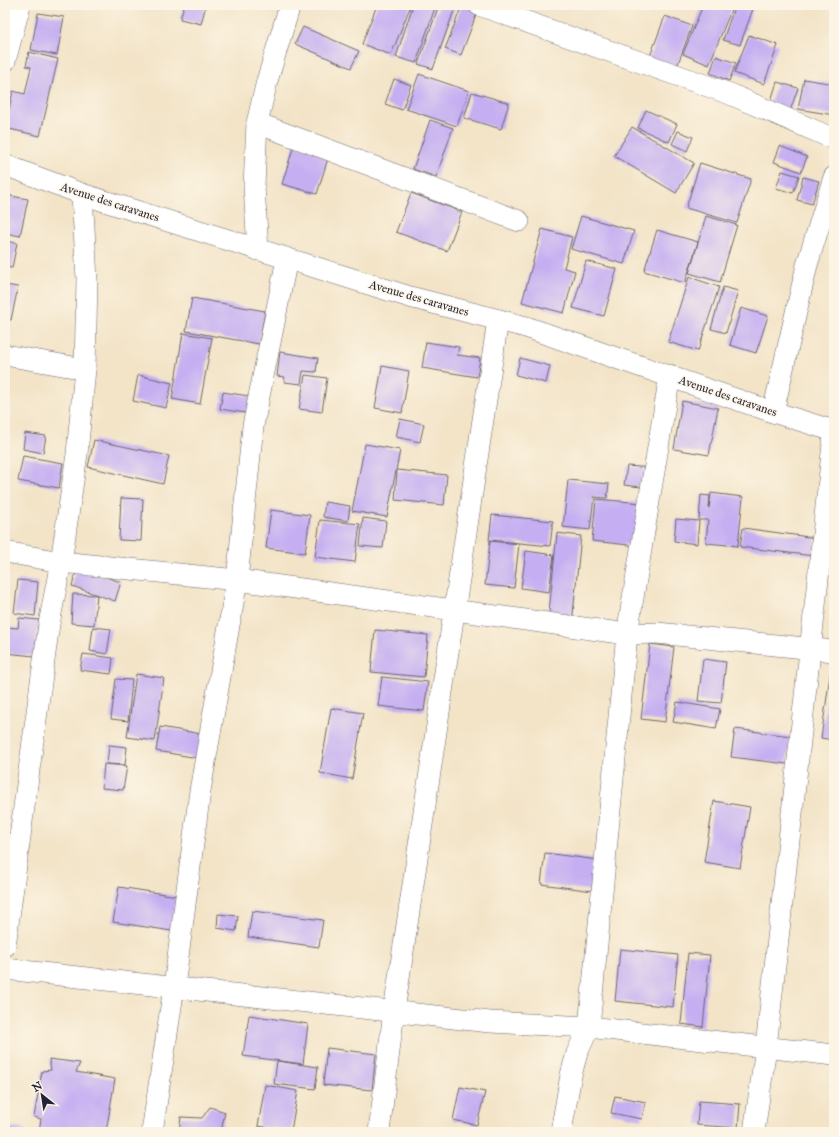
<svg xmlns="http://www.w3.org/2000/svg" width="839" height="1137" viewBox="0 0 839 1137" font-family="'IM FELL Great Primer',serif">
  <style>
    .building { fill: #c5aff2 }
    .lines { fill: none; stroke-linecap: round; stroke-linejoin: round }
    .street-casing { stroke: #6b666c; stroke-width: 22 }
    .street { stroke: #fff; stroke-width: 21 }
    .labels { text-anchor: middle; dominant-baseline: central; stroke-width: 3; stroke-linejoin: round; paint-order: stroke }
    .street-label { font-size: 12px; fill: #22223b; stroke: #fcf5e5 }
  </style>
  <rect width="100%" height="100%" fill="#fcf5e5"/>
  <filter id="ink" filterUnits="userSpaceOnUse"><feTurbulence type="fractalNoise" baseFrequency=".025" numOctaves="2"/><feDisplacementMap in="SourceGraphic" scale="8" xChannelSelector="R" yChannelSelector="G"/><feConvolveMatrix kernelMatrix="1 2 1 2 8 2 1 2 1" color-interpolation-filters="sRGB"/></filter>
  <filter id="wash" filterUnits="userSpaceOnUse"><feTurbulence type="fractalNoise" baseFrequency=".012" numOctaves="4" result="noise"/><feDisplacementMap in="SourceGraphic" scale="16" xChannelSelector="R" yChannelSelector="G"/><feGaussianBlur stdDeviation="0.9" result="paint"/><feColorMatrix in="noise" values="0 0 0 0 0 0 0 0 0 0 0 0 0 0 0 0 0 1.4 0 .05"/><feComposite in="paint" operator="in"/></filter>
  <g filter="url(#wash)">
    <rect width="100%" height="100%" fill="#f3e4c8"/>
    <g id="blocks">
      <!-- building -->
      <g class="building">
        <path d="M184,5H206L201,24L180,19Z"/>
        <path d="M377,5H411L391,55L362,44Z"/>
        <path d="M413,5H436L416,63L396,57Z"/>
        <path d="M439,5H456L433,69L418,64Z"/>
        <path d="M462,5L478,10L461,55L445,49Z"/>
        <path d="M703,5H725L732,8L709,65L683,54Z"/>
        <path d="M735,5H749L754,6L740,45L723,40Z"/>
        <path d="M38,13L64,17L57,55L31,50Z"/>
        <path d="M665,16L692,26L676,69L649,59Z"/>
        <path d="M303,27L359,51L351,68L295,44Z"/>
        <path d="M749,35L778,45L764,84L734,73Z"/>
        <path d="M29,52L58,59L40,136L5,128L13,91L25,94L31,67L26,66Z"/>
        <path d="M716,56L736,63L729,81L710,73Z"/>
        <path d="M419,74L469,91L457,126L406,109Z"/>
        <path d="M394,79L411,85L402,110L385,104Z"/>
        <path d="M804,79L834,84V115L798,109Z"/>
        <path d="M777,82L798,88L789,114L769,107Z"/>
        <path d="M472,92L509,103L501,129L464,118Z"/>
        <path d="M646,110L677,124L669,142L638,128Z"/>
        <path d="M430,120L453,128L436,177L413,169Z"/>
        <path d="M632,127L694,163L676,193L614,156Z"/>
        <path d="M678,131L693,137L687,151L672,144Z"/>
        <path d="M294,145L329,155L317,194L282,184Z"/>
        <path d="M780,146L807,157L801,172L774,162Z"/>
        <path d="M700,163L751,179L737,223L686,208Z"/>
        <path d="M782,171L799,176L793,193L776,188Z"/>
        <path d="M803,177L819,181L812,204L797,200Z"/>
        <path d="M411,193L462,212L447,251L396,232Z"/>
        <path d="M5,195L28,199L20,236L5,233Z"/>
        <path d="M581,216L634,231L624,264L571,249Z"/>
        <path d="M706,216L737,225L720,282L689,273Z"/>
        <path d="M542,229L572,237L564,268L575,271L564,313L522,302Z"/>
        <path d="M657,230L698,242L685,283L644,271Z"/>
        <path d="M5,241L17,243L12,268L5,267Z"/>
        <path d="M586,261L617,269L604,316L573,308Z"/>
        <path d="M689,277L719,287L698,351L668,342Z"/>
        <path d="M5,285L18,287L11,320L5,319Z"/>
        <path d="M723,287L738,291L726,333L711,329Z"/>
        <path d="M192,298L265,311L259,344L186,331Z"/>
        <path d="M741,308L768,316L756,353L730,345Z"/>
        <path d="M183,333L212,338L200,404L172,399Z"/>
        <path d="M426,342L459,347L457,355L480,358L477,377L422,368Z"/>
        <path d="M280,352L318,358L316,372L303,371L301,384L284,382L285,377L277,376Z"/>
        <path d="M520,358L550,366L546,383L516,375Z"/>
        <path d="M382,366L409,371L402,413L375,408Z"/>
        <path d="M138,375L172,383L166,408L133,401Z"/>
        <path d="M305,375L327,378L322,412L299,409Z"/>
        <path d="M223,392L255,397L252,414L220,409Z"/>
        <path d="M682,401L718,408L709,455L674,449Z"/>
        <path d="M400,419L424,424L420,442L396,437Z"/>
        <path d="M25,433L46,436L43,453L23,449Z"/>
        <path d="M94,440L169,456L163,484L88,467Z"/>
        <path d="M365,444L400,450L387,517L352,511Z"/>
        <path d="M23,456L63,463L59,488L18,481Z"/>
        <path d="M627,466L652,468L650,488L624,485Z"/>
        <path d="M397,470L447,475L444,505L395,500Z"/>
        <path d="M568,480L609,484L607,498L594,497L590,530L563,527Z"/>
        <path d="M711,493L743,497L738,546L706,543L708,520H699L701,495L710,496L709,508Z"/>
        <path d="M121,498L143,499L141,541L119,540Z"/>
        <path d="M596,499L642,503L638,546L592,541Z"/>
        <path d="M325,502L350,506L348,521L323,517Z"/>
        <path d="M271,510L310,515L305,553L266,548Z"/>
        <path d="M492,515L553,521L550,546L489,540Z"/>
        <path d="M363,518L386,521L383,548L360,546Z"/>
        <path d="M676,519L699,521L697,544L674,541Z"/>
        <path d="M320,520L360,524L355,562L315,557Z"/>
        <path d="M743,528L816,538L814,556L740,547Z"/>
        <path d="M557,533L581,536L572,624L548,622Z"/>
        <path d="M490,541L519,544L514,588L485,585Z"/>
        <path d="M526,551L554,555L549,592L521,588Z"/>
        <path d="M77,568L121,582L115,601L72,586Z"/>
        <path d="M18,580L38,582L35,616L14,613Z"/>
        <path d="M73,594L97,595L94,625L71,623Z"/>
        <path d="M19,618L39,620L34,656L5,653V627L18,628Z"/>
        <path d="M93,627L111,629L107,654L90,651Z"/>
        <path d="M375,630L428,635L424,677L371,672Z"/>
        <path d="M650,644L674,647L665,722L641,719Z"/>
        <path d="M83,654L113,658L111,674L80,670Z"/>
        <path d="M703,659L726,662L721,703L698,701Z"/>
        <path d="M832,662H834V740L821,738Z"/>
        <path d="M136,674L164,678L155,741L127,737Z"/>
        <path d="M382,677L428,682L424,711L378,706Z"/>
        <path d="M116,679L132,680L128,721L111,719Z"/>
        <path d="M677,702L720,709L716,729L673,722Z"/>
        <path d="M331,708L363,713L352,779L320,773Z"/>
        <path d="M160,727L208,735L204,759L156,751Z"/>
        <path d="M735,729L791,736L787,764L731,757Z"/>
        <path d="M109,745L127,747L125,765L107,764Z"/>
        <path d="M104,764L127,766L123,790L102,788Z"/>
        <path d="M714,801L750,807L740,868L704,862Z"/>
        <path d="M545,853L598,860L593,891L541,884Z"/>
        <path d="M119,887L177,896L172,931L113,922Z"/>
        <path d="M252,911L323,920L319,947L248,937Z"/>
        <path d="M218,914L238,916L236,931L217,928Z"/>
        <path d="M620,949L678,955L673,1007L615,1001Z"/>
        <path d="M688,953L710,955L703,1027L681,1024Z"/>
        <path d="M249,1015L308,1024L303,1064L243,1056Z"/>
        <path d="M327,1048L376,1054L372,1090L323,1085Z"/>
        <path d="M49,1059L80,1063L76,1072L115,1079L106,1132L39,1131L41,1119L34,1117L42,1071L51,1070Z"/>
        <path d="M277,1061L318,1067L315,1089L274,1084Z"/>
        <path d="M265,1085L298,1091L291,1131L258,1126Z"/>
        <path d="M460,1087L485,1092L477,1125L453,1120Z"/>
        <path d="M615,1096L646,1102L642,1119L611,1113Z"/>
        <path d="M699,1101L740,1104L738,1128L697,1125Z"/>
        <path d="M210,1107L225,1112L221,1132H179L181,1117L202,1118Z"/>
        <path d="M5,1126L25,1129V1132H5Z"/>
      </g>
    </g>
  </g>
  <g filter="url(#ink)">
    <use href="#blocks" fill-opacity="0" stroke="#6b666c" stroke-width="1"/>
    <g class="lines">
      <!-- street casing -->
      <g class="street-casing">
        <g id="street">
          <path d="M479,5L730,94L834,139"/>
          <path d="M5,61L20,5"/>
          <path d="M257,123L519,221"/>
          <path d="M5,165L82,194L410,297L526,327L773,412L834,431"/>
          <path d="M258,250L254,186L257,123L267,81L290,5"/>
          <path d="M5,355L85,369"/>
          <path d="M773,412L807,265L834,177"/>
          <path d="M5,552L61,562L237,580L627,634L657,633L834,651"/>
          <path d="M5,946L49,624L61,562L77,454L85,369L87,279L82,194"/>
          <path d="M5,969L490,1022L589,1027L834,1055"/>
          <path d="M152,1132L174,987L200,791L237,580L253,426L287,259"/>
          <path d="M379,1132L394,1011L498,320"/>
          <path d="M561,1132L571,1075L577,1053L589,1027L627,634L670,375"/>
          <path d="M754,1132L766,1047L834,435"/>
        </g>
      </g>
      <!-- street -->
      <use href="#street" class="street"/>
    </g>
  </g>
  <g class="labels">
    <!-- street labels -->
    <g class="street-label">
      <text transform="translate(110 202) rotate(18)">Avenue des caravanes</text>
      <text transform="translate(419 298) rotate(16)">Avenue des caravanes</text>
      <text transform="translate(728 396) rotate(19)">Avenue des caravanes</text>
    </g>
  </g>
  <!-- margin -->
  <rect width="839" height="1137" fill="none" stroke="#fcf5e5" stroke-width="20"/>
  <!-- north arrow -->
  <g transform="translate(42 1095) rotate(330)" stroke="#fcf5e5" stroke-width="3" paint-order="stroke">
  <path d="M0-3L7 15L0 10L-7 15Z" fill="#22223b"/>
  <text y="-6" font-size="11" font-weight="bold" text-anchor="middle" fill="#22223b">N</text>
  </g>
</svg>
